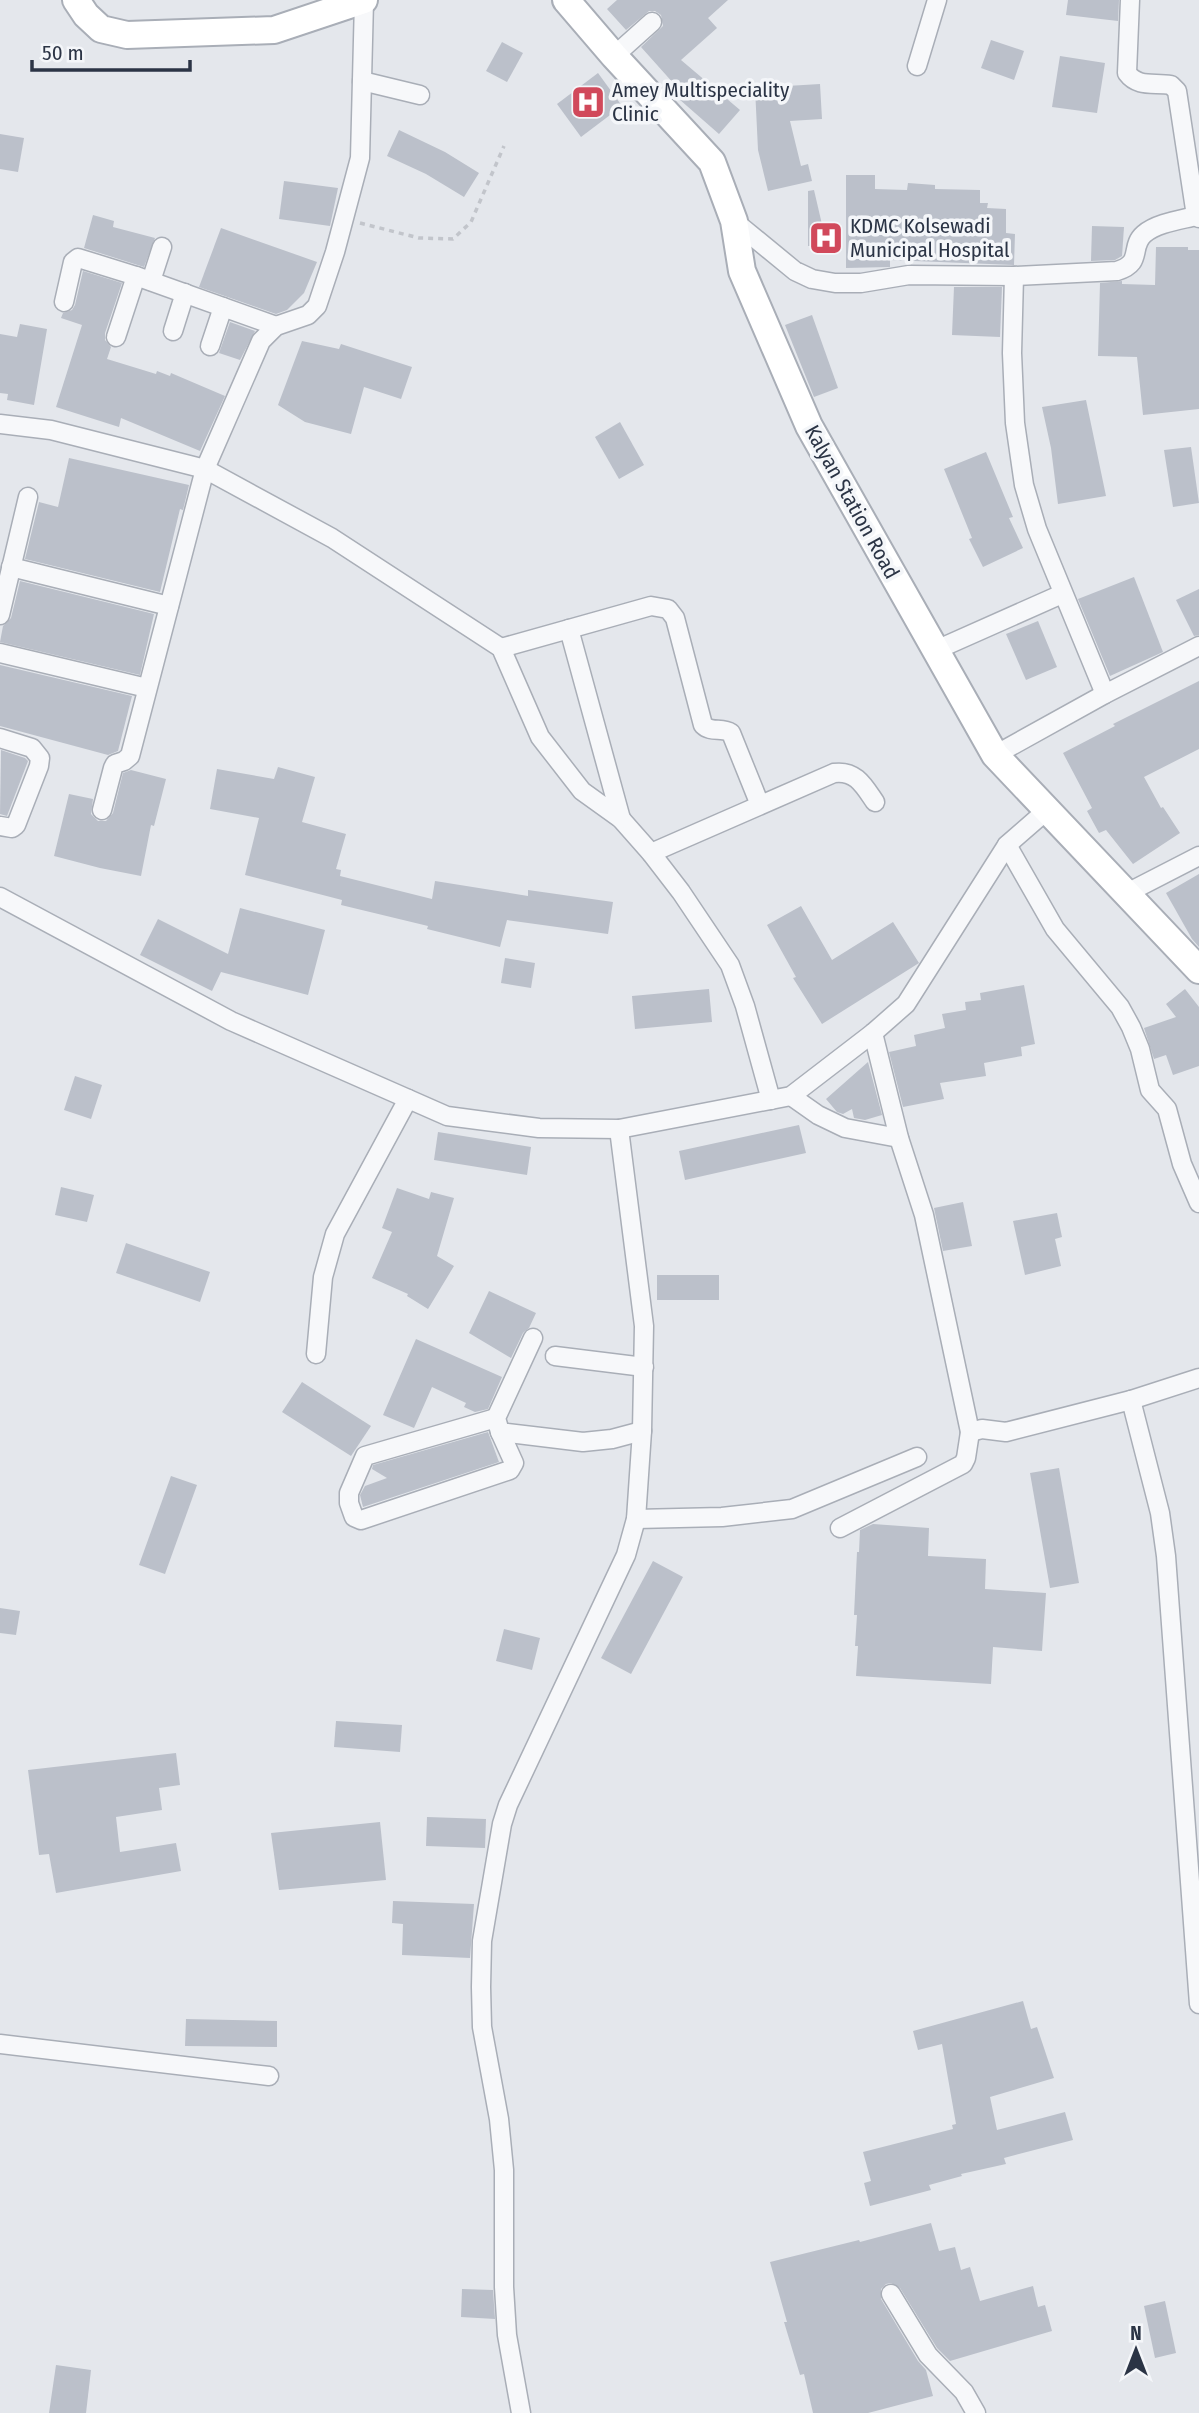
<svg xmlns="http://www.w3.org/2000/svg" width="1199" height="2413" viewBox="0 0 1199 2413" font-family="'Fira Sans Condensed',sans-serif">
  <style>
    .building { fill: #bbc0ca }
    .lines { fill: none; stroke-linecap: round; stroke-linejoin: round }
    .street-casing { stroke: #a9aeb7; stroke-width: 21 }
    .secondary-casing { stroke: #a9aeb7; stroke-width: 30 }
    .path { stroke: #c2c5cb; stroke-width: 3.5; stroke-dasharray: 5 5; stroke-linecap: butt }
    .street { stroke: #f7f8fa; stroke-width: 18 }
    .secondary { stroke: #fff; stroke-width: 26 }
    .labels { text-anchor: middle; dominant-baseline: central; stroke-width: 7; stroke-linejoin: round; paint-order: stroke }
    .poi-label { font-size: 21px; fill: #2b3445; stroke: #f4f6f9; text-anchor: start }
    .street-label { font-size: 21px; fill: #2b3445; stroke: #f4f6f9 }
  </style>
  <rect width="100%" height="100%" fill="#e4e7ec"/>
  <!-- building -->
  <g class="building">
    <path d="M617,0H728L708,18L717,28L681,60L740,110L719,134L679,99L683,94L641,47L663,26L661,15L655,11H649L626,30L607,9Z"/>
    <path d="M1068,0H1119L1118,21L1066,15Z"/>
    <path d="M991,40L1024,51L1014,80L981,68Z"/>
    <path d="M502,42L523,53L507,82L486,71Z"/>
    <path d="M1060,56L1105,63L1097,113L1052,107Z"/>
    <path d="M598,73L622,106L581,137L557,104Z"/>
    <path d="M820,84L822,119L790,121L801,166L808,164L812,181L768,191L758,150L755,88Z"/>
    <path d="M399,130L445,152L479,173L464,197L426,174L387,156Z"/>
    <path d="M0,134L24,138L18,172L0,169Z"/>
    <path d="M846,175H875V189L907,190L908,183L935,185V189L980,190V203H988L987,208L1006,209V233L1015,234L1014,265L890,260V267L846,268Z"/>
    <path d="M284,181L338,188L330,226L279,219Z"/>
    <path d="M814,190L827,246H808V191Z"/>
    <path d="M93,215L114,221L113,227L155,238L144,267L84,248Z"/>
    <path d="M1092,226L1124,227L1122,256L1115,260L1091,261Z"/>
    <path d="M221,228L317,262L304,293L287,310L276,314L199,287Z"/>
    <path d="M1156,247H1188V250H1199V409L1143,415L1137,357L1098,356L1100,283L1122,281V284L1155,285Z"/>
    <path d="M83,271L122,283L105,333V340L111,347L107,359L156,374L157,371L170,376L171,373L225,396L200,451L121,418L119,427L56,407L82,325L61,318L63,313L72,310L75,305Z"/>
    <path d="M954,287H1002L1000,337L952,335Z"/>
    <path d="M812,315L838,388L814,397L785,325Z"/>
    <path d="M230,322L255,331L240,360L219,353Z"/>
    <path d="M20,324L47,329L34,405L7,400L8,394L0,393V334L17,337Z"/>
    <path d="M302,341L339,349L341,344L412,367L401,399L364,387L351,434L305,422L278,405Z"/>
    <path d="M1086,400L1106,496L1058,504L1051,448L1042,407Z"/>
    <path d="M620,422L644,465L619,479L595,437Z"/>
    <path d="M1191,447L1199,503L1173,507L1164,450Z"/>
    <path d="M986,452L1013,517L1009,518L1023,548L983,567L969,539L972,538L944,469Z"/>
    <path d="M69,458L189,485L183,510L180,509L160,592L25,559L39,502L58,507Z"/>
    <path d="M1134,577L1163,652L1110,676L1078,599Z"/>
    <path d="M20,581L154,614L140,675L0,642L3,626L11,618Z"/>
    <path d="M1199,589V635L1194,636L1176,600Z"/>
    <path d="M1038,621L1057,667L1026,680L1006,634Z"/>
    <path d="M0,665L132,696L118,751L108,755L0,726Z"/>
    <path d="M1199,681V749L1144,777L1161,808L1163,807L1180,833L1133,864L1106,830L1099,833L1087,811L1092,808L1063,753L1115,726L1113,724Z"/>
    <path d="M1,750L25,758L28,761L7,816L0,814Z"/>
    <path d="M278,767L315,777L302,822L346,834L336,869L341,870L340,876L432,899L435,881L528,896V890L613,902L608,934L507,920L500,947L427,929L428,926L341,905L342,900L245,875L259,818L210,809L217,769L274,779Z"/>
    <path d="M131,770L166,779L154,826L151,825L141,876L100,868L54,856L69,794L93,799L91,814L98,821H106L113,813L123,773Z"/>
    <path d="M1199,874V947L1192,939L1166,893Z"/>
    <path d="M801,906L832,960L893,922L919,963L822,1024L793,978L796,977L767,925Z"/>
    <path d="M240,908L325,930L308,995L221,972L212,991L140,955L158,919L228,954Z"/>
    <path d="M505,958L535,963L531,988L501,983Z"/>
    <path d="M1024,985L1035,1044L1021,1047L1022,1056L984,1063L986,1076L940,1083L944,1099L903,1107L889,1052L916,1046L914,1035L945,1028L942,1014L966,1010L965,1002L981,1000L980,993Z"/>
    <path d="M709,989L712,1022L635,1029L632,996Z"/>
    <path d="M1185,989L1199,1007V1066L1173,1075L1166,1055L1154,1059L1144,1028L1176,1017L1166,1004Z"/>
    <path d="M868,1062L882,1115L865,1120L854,1118L852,1109L843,1114L837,1112L826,1099Z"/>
    <path d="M75,1076L102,1085L91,1119L64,1110Z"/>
    <path d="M799,1125L806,1153L685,1180L679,1151Z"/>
    <path d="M438,1132L531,1147L527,1175L434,1160Z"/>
    <path d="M61,1187L94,1195L87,1222L55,1215Z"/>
    <path d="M397,1188L429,1199L431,1192L454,1198L437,1256L454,1266L428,1309L407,1296L408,1294L372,1278L392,1232L382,1228Z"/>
    <path d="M963,1202L972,1246L943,1251L934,1208Z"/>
    <path d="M1057,1213L1062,1237L1055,1239L1061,1266L1025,1275L1013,1221Z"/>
    <path d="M126,1243L210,1272L200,1302L116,1273Z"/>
    <rect x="657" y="1275" width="62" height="25"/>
    <path d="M489,1291L536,1313L529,1328L523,1333L511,1358L469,1333Z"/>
    <path d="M416,1339L502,1377L488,1409L475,1412L464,1407L466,1403L432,1387L414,1428L383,1415Z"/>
    <path d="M302,1382L371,1426L351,1456L282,1412Z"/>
    <path d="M488,1432L499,1462L363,1507L360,1495L365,1486L387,1478L372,1469L373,1465Z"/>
    <path d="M1059,1468L1079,1583L1050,1588L1030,1473Z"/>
    <path d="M171,1476L197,1485L165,1574L139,1565Z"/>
    <path d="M873,1524L929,1528L928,1556L986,1559L985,1589L1046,1593L1042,1651L993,1647L991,1684L856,1676L858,1646H855L857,1615H854L857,1552H859L860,1530Z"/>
    <path d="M653,1561L683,1577L631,1674L601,1658Z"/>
    <path d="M0,1608L20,1611L16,1635L0,1633Z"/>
    <path d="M504,1629L540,1638L532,1670L496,1661Z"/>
    <path d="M336,1721L402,1725L400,1752L334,1747Z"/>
    <path d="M176,1753L180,1785L159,1788L162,1810L116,1817L120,1852L176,1843L181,1871L56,1893L49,1854L39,1855L28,1770Z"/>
    <path d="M427,1817L486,1819L485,1848L426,1846Z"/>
    <path d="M380,1822L386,1880L279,1890L271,1833Z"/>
    <path d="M393,1901L474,1904L470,1958L402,1955L403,1924L392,1923Z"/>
    <path d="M1023,2001L1031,2029L1037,2027L1054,2078L990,2097L997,2130L1065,2112L1073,2140L1004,2158L1006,2164L961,2174L962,2176L929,2185L931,2190L870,2206L864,2183L871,2181L863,2152L953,2129L952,2125L956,2124L942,2044L918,2050L913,2031Z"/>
    <path d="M186,2019L277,2021V2047L185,2046Z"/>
    <path d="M931,2223L939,2251L955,2247L961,2270L970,2267L980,2301L1033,2286L1038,2307L1045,2305L1052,2331L950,2361L937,2348L900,2288L891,2283L886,2284L881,2289V2299L918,2361L926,2370L933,2396L868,2413H813L804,2374L800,2375L784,2322H787L770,2262L859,2240L860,2242Z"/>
    <path d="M462,2289L493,2290L495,2319L461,2317Z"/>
    <path d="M1165,2301L1176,2353L1155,2358L1144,2306Z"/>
    <path d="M56,2365L91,2370L86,2413H49Z"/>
  </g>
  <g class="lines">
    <!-- street casing -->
    <g class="street-casing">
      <g id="street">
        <path d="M1130,0L1127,73C1138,88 1154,82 1171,85L1177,91L1196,216L1199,218"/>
        <path d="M614,56L652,22"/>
        <path d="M917,66L937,0"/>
        <path d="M362,81L420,95"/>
        <path d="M734,221L795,271L812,279L835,283H861L909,275L1014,276L1117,271C1144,263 1129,247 1144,234C1157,223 1180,220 1196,216"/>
        <path d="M1014,276L1012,353L1015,423L1024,485L1037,529L1105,694"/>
        <path d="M151,281L162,247"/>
        <path d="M64,302L73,262L78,258L136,276L276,326"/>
        <path d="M173,331L185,293"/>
        <path d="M116,337L136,276"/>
        <path d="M210,346L223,307"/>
        <path d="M0,424L51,430L205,469L332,538L501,648L540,737L582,791L621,819L651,853L681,892L730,965L745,1006L771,1100"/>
        <path d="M11,567L169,606"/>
        <path d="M0,615L28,497"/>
        <path d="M569,629L621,819"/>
        <path d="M501,648L651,606L668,609L675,618L703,725C711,733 722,727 731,733L760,805"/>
        <path d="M936,650L1062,594"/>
        <path d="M0,653L147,688"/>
        <path d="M0,738L32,748L40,758L39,766L16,825L12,828L0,826"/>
        <path d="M995,755L1105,694L1199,646"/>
        <path d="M102,810L113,768L115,764L124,761L130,756L205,469L261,341L276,326L308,315L317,306L335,252L360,158L364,1"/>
        <path d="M1007,845L1055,929L1120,1007L1131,1027L1140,1049L1150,1090L1167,1109L1182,1164L1199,1203"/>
        <path d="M651,853L834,773C856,770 864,786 875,802"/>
        <path d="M1127,893L1199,856"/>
        <path d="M0,897L231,1021L447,1116L539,1128L619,1129"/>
        <path d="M873,1033L899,1138L924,1215L970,1432L982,1429L1006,1432L1131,1400L1199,1378"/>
        <path d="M791,1096L818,1115L845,1128L899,1138"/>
        <path d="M533,1338L496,1418L500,1432L583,1442L612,1439L642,1431"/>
        <path d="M316,1354L323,1277L335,1234L408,1099"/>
        <path d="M555,1356L644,1367"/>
        <path d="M1131,1400L1160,1513L1166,1556L1199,2004"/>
        <path d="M496,1418L365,1456L349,1493V1503L354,1517L361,1520L510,1470L514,1463L500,1432"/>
        <path d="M636,1519L722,1517L792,1509L917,1457"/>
        <path d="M840,1528L963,1464L966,1458L970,1432"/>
        <path d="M0,2044L269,2076"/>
        <path d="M891,2294L928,2355L964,2392L976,2413"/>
        <path d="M521,2413L507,2335L504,2287V2170L499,2119L482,2027L481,1987L482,1941L502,1824L508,1805L626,1555L636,1519L642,1431L644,1326L619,1129L791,1096L873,1033L906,1004L1007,845L1046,811"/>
      </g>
    </g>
    <!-- secondary casing -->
    <g class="secondary-casing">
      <g id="secondary">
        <path d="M76,0L86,15L101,29L127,35L274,30L364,0"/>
        <path d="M566,0L614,56L712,162L734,221L742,271L809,426L995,755L1199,970"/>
      </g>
    </g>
    <!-- path -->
    <path class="path" d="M360,223L419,238L453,239L471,222L504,146"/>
    <!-- street -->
    <use href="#street" class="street"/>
    <!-- secondary -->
    <use href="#secondary" class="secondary"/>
  </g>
  <!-- icons -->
  <defs>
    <g id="hospital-square" transform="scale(1.75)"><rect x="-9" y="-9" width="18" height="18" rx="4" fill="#d1495b" stroke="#f4f6f9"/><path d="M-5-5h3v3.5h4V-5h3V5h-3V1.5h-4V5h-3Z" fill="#fff"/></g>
  </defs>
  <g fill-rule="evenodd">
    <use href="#hospital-square" x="588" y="102"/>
    <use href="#hospital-square" x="826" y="238"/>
  </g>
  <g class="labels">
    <!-- poi labels -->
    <g class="poi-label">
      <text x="612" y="90">Amey Multispeciality<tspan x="612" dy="24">Clinic</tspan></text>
      <text x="850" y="226">KDMC Kolsewadi<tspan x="850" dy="24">Municipal Hospital</tspan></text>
    </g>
    <!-- street labels -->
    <g class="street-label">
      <text transform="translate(852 502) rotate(61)">Kalyan Station Road</text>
    </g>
  </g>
  <!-- north arrow -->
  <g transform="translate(1136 2350)" stroke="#f4f6f9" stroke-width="5" paint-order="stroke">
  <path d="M0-5L12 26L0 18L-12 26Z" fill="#2b3445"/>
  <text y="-10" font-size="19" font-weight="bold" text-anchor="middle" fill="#2b3445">N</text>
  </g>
  <!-- scale -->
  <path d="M32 60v10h158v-10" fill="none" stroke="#2b3445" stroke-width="3.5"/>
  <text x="42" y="60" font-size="21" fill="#2b3445" stroke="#f4f6f9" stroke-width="5" paint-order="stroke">50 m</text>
</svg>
